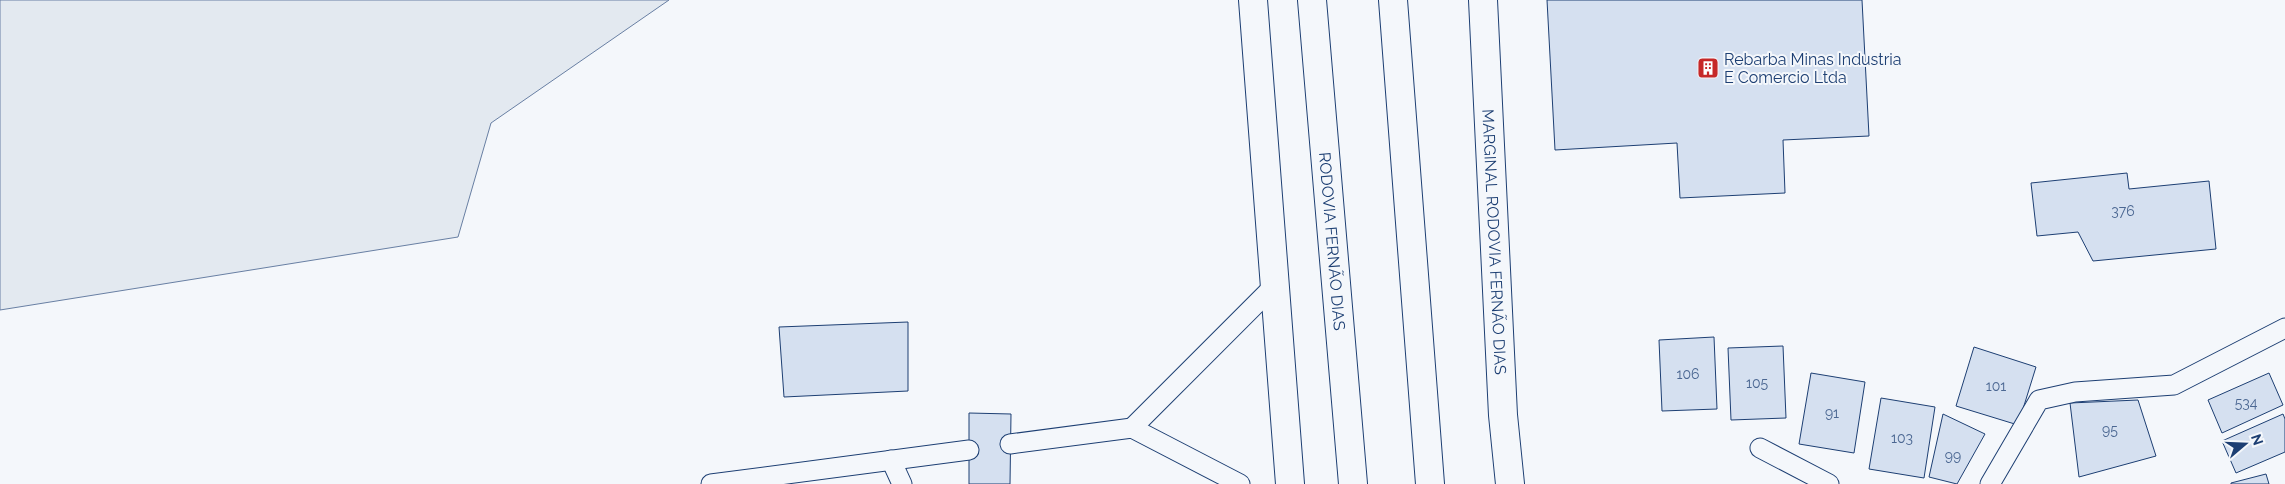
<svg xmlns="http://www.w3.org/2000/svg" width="2285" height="484" viewBox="0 0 2285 484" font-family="Raleway,sans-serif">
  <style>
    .green { fill: #e3e9f0; stroke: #687fa3 }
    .building { fill: #d5e0f0; stroke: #1d3f73 }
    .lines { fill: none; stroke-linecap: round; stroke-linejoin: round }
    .lane-casing { stroke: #1d3f73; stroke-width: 21 }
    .secondary-casing { stroke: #1d3f73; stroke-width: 30 }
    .highway-casing { stroke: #1d3f73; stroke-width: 30 }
    .lane { stroke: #f4f7fb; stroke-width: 19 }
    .secondary { stroke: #f4f7fb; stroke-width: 28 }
    .highway { stroke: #f4f7fb; stroke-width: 28 }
    .labels { text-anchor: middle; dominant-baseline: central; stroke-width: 4; stroke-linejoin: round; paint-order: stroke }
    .number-label { font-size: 14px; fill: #4b6792 }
    .poi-label { font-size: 16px; fill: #1d3f73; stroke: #f4f7fb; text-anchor: start }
    .street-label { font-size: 16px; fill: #1d3f73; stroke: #f4f7fb }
  </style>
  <rect width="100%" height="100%" fill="#f4f7fb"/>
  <!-- green -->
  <path class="green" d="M0,0H669L491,123L458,237L0,310Z"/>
  <!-- building -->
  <g class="building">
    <path d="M1547,0H1862L1869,136L1783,140L1785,193L1680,198L1677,143L1555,150Z"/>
    <path d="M2127,173L2129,189L2209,181L2216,249L2093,261L2078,232L2037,236L2031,183Z"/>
    <path d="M908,322V391L784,397L779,327Z"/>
    <path d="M1714,337L1717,409L1662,411L1659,340Z"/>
    <path d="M1783,346L1786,418L1731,420L1728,348Z"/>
    <path d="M1974,347L2036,367L2018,425L1956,406Z"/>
    <path d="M1811,373L1865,382L1854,453L1799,444Z"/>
    <path d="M2269,373L2283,405L2222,433L2208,400Z"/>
    <path d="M1881,398L1935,407L1924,478L1869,469Z"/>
    <path d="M2138,400L2156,456L2079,477L2070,403Z"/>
    <path d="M969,413L1011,414L1010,484H969Z"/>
    <path d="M1943,414L1985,434L1957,484L1929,477Z"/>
    <path d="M2283,414L2285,419V452L2236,473L2222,441Z"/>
    <path d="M2266,474L2269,484H2231V483Z"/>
  </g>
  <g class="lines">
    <!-- lane casing -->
    <g class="lane-casing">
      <g id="lane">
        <path d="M1132,428L1274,286"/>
        <path d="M1010,444L1132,428L1240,484"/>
        <path d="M1760,448L1829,484"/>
        <path d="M891,460L902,484"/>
        <path d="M711,484L969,450"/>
        <path d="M1990,484L2039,400L2075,392L2174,385L2285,328"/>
      </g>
    </g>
    <!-- secondary casing -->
    <g class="secondary-casing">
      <g id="secondary">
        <path d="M1253,0L1290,484"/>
        <path id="s1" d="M1483,0L1503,415L1510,484"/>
      </g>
    </g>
    <!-- highway casing -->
    <g class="highway-casing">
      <g id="highway">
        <path id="s2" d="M1312,0L1353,484"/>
        <path d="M1393,0L1430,484"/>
      </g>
    </g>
    <!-- lane -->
    <use href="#lane" class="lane"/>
    <!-- secondary -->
    <use href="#secondary" class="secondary"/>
    <!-- highway -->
    <use href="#highway" class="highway"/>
  </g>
  <!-- icons -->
  <defs>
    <g id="building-square" transform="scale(1.125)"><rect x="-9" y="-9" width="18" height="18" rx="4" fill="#c62828" stroke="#f4f7fb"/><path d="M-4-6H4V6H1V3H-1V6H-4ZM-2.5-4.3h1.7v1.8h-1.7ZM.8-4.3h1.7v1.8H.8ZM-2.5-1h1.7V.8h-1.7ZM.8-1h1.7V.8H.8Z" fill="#fff"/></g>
  </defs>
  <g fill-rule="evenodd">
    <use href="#building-square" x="1708" y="68"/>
  </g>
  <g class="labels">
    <!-- number labels -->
    <g class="number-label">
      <text x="2123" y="211">376</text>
      <text x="1688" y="374">106</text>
      <text x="1757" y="383">105</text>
      <text x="1996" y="386">101</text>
      <text x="2246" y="403">534</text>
      <text x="1832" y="413">91</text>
      <text x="2110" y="430">95</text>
      <text x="1902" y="438">103</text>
      <text x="1953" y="456">99</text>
    </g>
    <!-- poi labels -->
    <g class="poi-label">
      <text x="1724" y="59">Rebarba Minas Industria<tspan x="1724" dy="18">E Comercio Ltda</tspan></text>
    </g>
    <!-- street labels -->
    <g class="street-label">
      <text stroke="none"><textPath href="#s2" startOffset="242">RODOVIA FERNÃO DIAS</textPath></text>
      <text stroke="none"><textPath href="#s1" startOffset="242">MARGINAL RODOVIA FERNÃO DIAS</textPath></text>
    </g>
  </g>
  <!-- north arrow -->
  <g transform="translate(2245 444) rotate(71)" stroke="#f4f7fb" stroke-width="4" paint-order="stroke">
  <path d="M0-4L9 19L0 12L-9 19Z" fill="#1d3f73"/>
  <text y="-8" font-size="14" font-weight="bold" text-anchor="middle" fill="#1d3f73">N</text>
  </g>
</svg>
